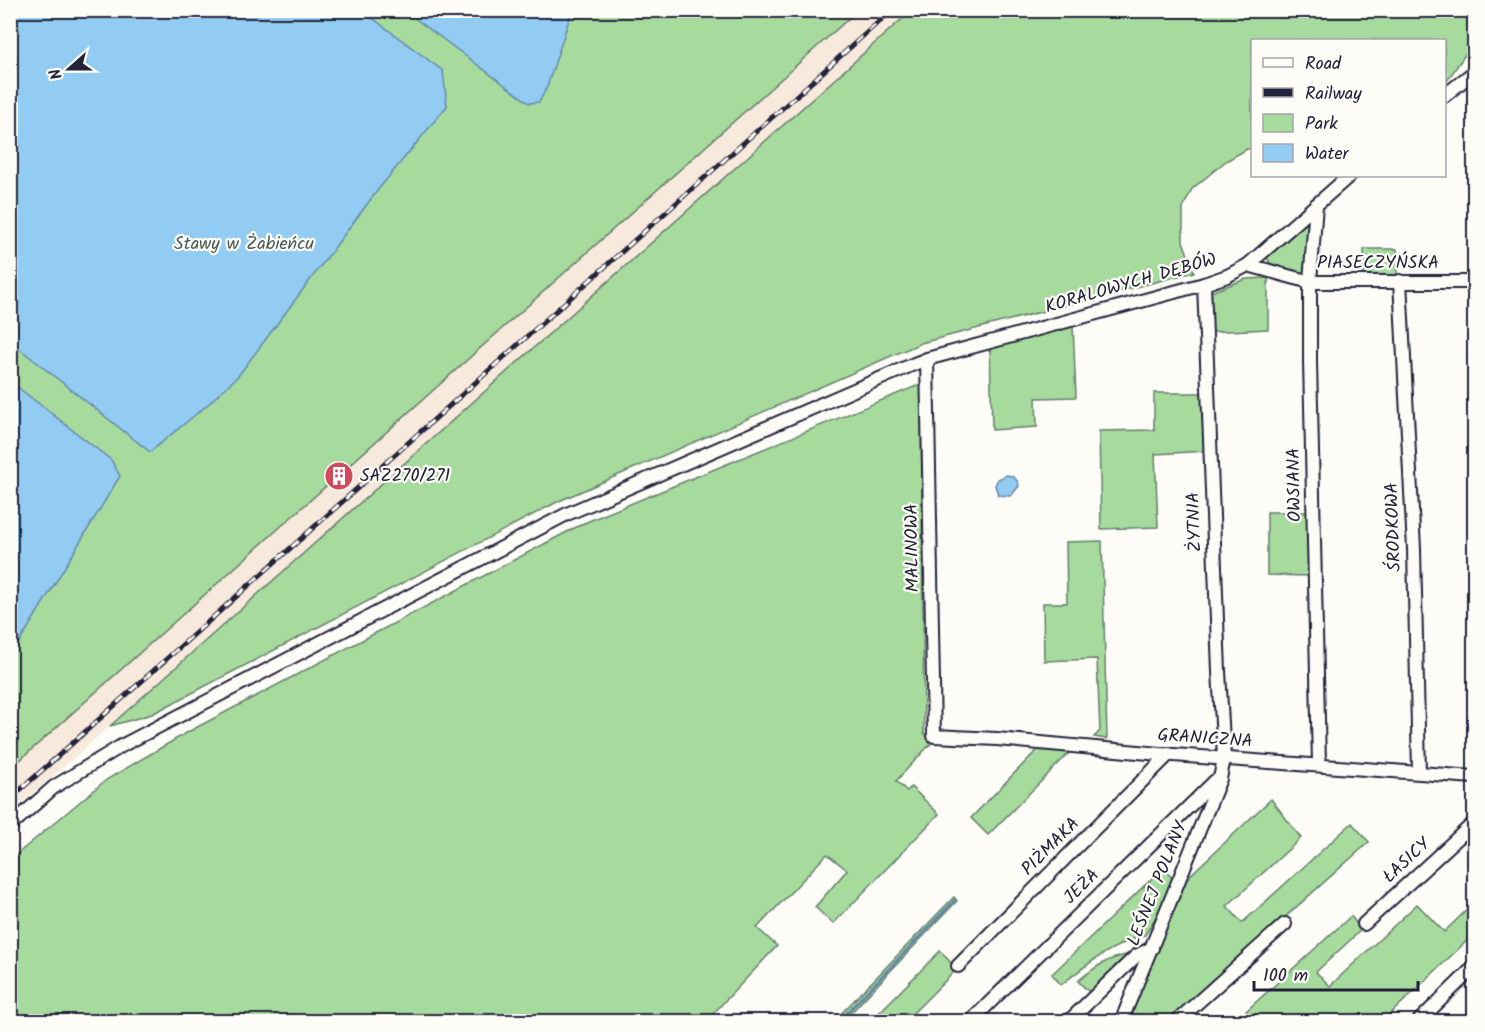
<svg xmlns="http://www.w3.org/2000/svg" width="1485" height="1032" viewBox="0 0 1485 1032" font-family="Kalam,sans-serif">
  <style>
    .built { fill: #f7e9db }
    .green { fill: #a7db9d; stroke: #647e6c; stroke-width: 1.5 }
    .water { fill: #92ccf2; stroke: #6588a9; stroke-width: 1.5 }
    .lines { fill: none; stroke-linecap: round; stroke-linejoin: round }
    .stream { stroke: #6588a9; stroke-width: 3 }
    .street-casing { stroke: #22223b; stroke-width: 16 }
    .street { stroke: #fdfcf7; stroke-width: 12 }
    .rail-casing { stroke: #22223b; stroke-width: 5 }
    .rail { stroke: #fdfcf7; stroke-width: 3; stroke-dasharray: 9; stroke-linecap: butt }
    .labels { text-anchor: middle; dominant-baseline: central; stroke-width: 4.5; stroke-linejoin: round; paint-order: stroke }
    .park-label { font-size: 18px; fill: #4a5a58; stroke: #fdfcf7 }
    .street-label { font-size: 18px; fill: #22223b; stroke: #fdfcf7 }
    .poi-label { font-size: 18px; fill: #22223b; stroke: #fdfcf7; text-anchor: start }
  </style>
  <rect width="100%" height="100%" fill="#fdfcf7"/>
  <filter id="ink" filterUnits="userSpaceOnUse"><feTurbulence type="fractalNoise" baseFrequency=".0167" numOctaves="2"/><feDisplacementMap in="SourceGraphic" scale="12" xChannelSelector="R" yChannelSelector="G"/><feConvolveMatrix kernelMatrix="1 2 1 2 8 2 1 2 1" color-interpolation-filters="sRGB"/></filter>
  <g filter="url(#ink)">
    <!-- built -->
    <path class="built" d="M852,11H911L77,755L11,812L10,768L681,169Z"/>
    <!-- green -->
    <g class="green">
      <path d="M10,11H857L11,768Z"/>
      <path d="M911,11H1474V41L1445,84L1444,40H1252V148L1247,149L1226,161L1192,189L1183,208V241L1194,272L921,343L559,501L152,714L110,726Z"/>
      <path d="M1305,221L1308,222L1309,226L1305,273L1273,268L1267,258L1268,252Z"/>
      <path d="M1364,249H1397V276L1364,275Z"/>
      <path d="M1268,278V329L1209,332L1208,293L1246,279Z"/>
      <path d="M1073,325L1076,397L1036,398L1037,427L992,430L990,346Z"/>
      <path d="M921,384L924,733L934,740L896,781L907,791L911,787L939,814L833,924L815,907L847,870L827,854L757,928L777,946L706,1021L11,1022V859L106,780L188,732L584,523Z"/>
      <path d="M1154,393H1204L1206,451L1155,454L1158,527L1101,529L1099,431L1154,430Z"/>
      <path d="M1267,512H1309V576L1267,575Z"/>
      <path d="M1102,541L1107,739L1094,737L1100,731L1097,659L1044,661L1043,603H1067L1066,542Z"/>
      <path d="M1039,748L1072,750L988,835L971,818Z"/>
      <path d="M1271,799L1301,838L1227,906L1242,923L1352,823L1369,842L1169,1021L1126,1022L1184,881Z"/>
      <path d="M1164,867L1173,880L1159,912L1145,935C1112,945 1088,963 1061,985L1052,974Z"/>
      <path d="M954,897L957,901L843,1021H834Z"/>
      <path d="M1474,903V934L1383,1021L1234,1022L1351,916L1361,930L1316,972L1330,986L1417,904L1444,932Z"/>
      <path d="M940,951L957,969L905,1021L870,1022Z"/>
      <path d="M1133,954L1093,996L1078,981C1096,966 1109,957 1133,954Z"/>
    </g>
    <!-- water -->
    <g class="water">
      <path d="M10,11H363L443,71L447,106L377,191L238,376L206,406L150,452L11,342Z"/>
      <path d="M405,11H572L547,87L539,102L529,103Z"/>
      <path d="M11,382L111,460L120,476L11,656Z"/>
      <path d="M1007,475C1014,476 1018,480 1019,486L1011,496L998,495L995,485L998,479Z"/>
    </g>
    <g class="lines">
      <!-- stream -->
      <path class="stream" d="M838,1022L955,900"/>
      <!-- street casing -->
      <g class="street-casing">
        <g id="street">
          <path d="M1444,96L1474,72"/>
          <path d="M1316,205L1310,282V361L1319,764"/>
          <path d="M1248,265L1310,282H1474"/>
          <path d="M1400,281L1414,549L1419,772"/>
          <path d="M927,359L934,736L997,739L1160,754L1474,777"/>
          <path d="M10,826L54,787L123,745L567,514L914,364L927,359L1204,284L1227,276L1248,265L1349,176"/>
          <path d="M1364,924L1474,823"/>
          <path d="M958,966L1169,754"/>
          <path d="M970,1022L1215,781L1218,780"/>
          <path d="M1068,1022L1136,956L1152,948"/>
          <path d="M1121,1022L1220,779L1224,758L1219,671L1204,284"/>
          <path d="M1176,1022L1285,924"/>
          <path d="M1418,1022L1474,967"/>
        </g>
      </g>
      <!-- street -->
      <use href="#street" class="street"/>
      <!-- rail casing -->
      <g class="rail-casing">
        <path id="rail" d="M10,799L892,10"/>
      </g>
      <!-- rail -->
      <use href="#rail" class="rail"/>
    </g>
  </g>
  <!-- icons -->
  <defs>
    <g id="building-disc" transform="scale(1.5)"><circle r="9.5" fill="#d1495b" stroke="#fdfcf7"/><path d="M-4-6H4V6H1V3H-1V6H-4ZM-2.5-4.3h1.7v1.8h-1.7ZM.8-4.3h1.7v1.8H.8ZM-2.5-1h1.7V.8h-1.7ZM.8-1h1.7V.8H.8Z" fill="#fff"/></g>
  </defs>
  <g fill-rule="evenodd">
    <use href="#building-disc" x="339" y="476"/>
  </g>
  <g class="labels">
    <!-- park labels -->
    <g class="park-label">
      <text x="244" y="244">Stawy w Żabieńcu</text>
    </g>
    <!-- street labels -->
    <g class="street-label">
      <text x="1378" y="263">PIASECZYŃSKA</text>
      <text transform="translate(1131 284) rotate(-16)">KORALOWYCH DĘBÓW</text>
      <text transform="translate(1295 485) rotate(-91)">OWSIANA</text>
      <text transform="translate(1195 522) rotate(-92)">ŻYTNIA</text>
      <text transform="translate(1394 527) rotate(-92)">ŚRODKOWA</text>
      <text transform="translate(913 548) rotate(-91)">MALINOWA</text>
      <text transform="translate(1205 739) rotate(4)">GRANICZNA</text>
      <text transform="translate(1051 847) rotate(-45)">PIŻMAKA</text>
      <text transform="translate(1407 861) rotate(-43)">ŁASICY</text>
      <text transform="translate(1158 884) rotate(-68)">LEŚNEJ POLANY</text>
      <text transform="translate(1082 887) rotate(-44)">JEŻA</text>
    </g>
    <!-- poi labels -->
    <g class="poi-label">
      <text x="360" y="476">SAZ270/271</text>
    </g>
  </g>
  <!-- margin -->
  <rect width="1485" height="1032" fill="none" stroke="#fdfcf7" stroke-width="36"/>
  <rect x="18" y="18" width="1449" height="996" fill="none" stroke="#22223b" stroke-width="2" filter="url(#ink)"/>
  <!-- legend -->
  <rect x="1251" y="39" width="195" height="138" fill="#fdfcf7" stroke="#a5a5ac" stroke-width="1.5"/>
  <rect x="1263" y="58" width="30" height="9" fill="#fdfcf7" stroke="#a5a5ac" stroke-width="1.5"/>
  <text x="1305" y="69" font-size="18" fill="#22223b">Road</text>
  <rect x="1263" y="88" width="30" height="9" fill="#22223b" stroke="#a5a5ac" stroke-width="1.5"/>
  <text x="1305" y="99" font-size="18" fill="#22223b">Railway</text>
  <rect x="1263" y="114" width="30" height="18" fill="#a7db9d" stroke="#a5a5ac" stroke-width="1.5"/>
  <text x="1305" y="129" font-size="18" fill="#22223b">Park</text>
  <rect x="1263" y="144" width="30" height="18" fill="#92ccf2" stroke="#a5a5ac" stroke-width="1.5"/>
  <text x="1305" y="159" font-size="18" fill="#22223b">Water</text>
  <!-- north arrow -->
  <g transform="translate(69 69) rotate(249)" stroke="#fdfcf7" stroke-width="4.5" paint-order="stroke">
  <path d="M0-4.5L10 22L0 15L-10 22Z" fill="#22223b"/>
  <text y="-9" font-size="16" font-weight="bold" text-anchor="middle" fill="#22223b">N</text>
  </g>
  <!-- scale -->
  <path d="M1254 981v9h164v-9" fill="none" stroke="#22223b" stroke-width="3"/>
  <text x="1263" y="981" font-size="18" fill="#22223b" stroke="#fdfcf7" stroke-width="4.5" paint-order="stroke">100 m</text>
</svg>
